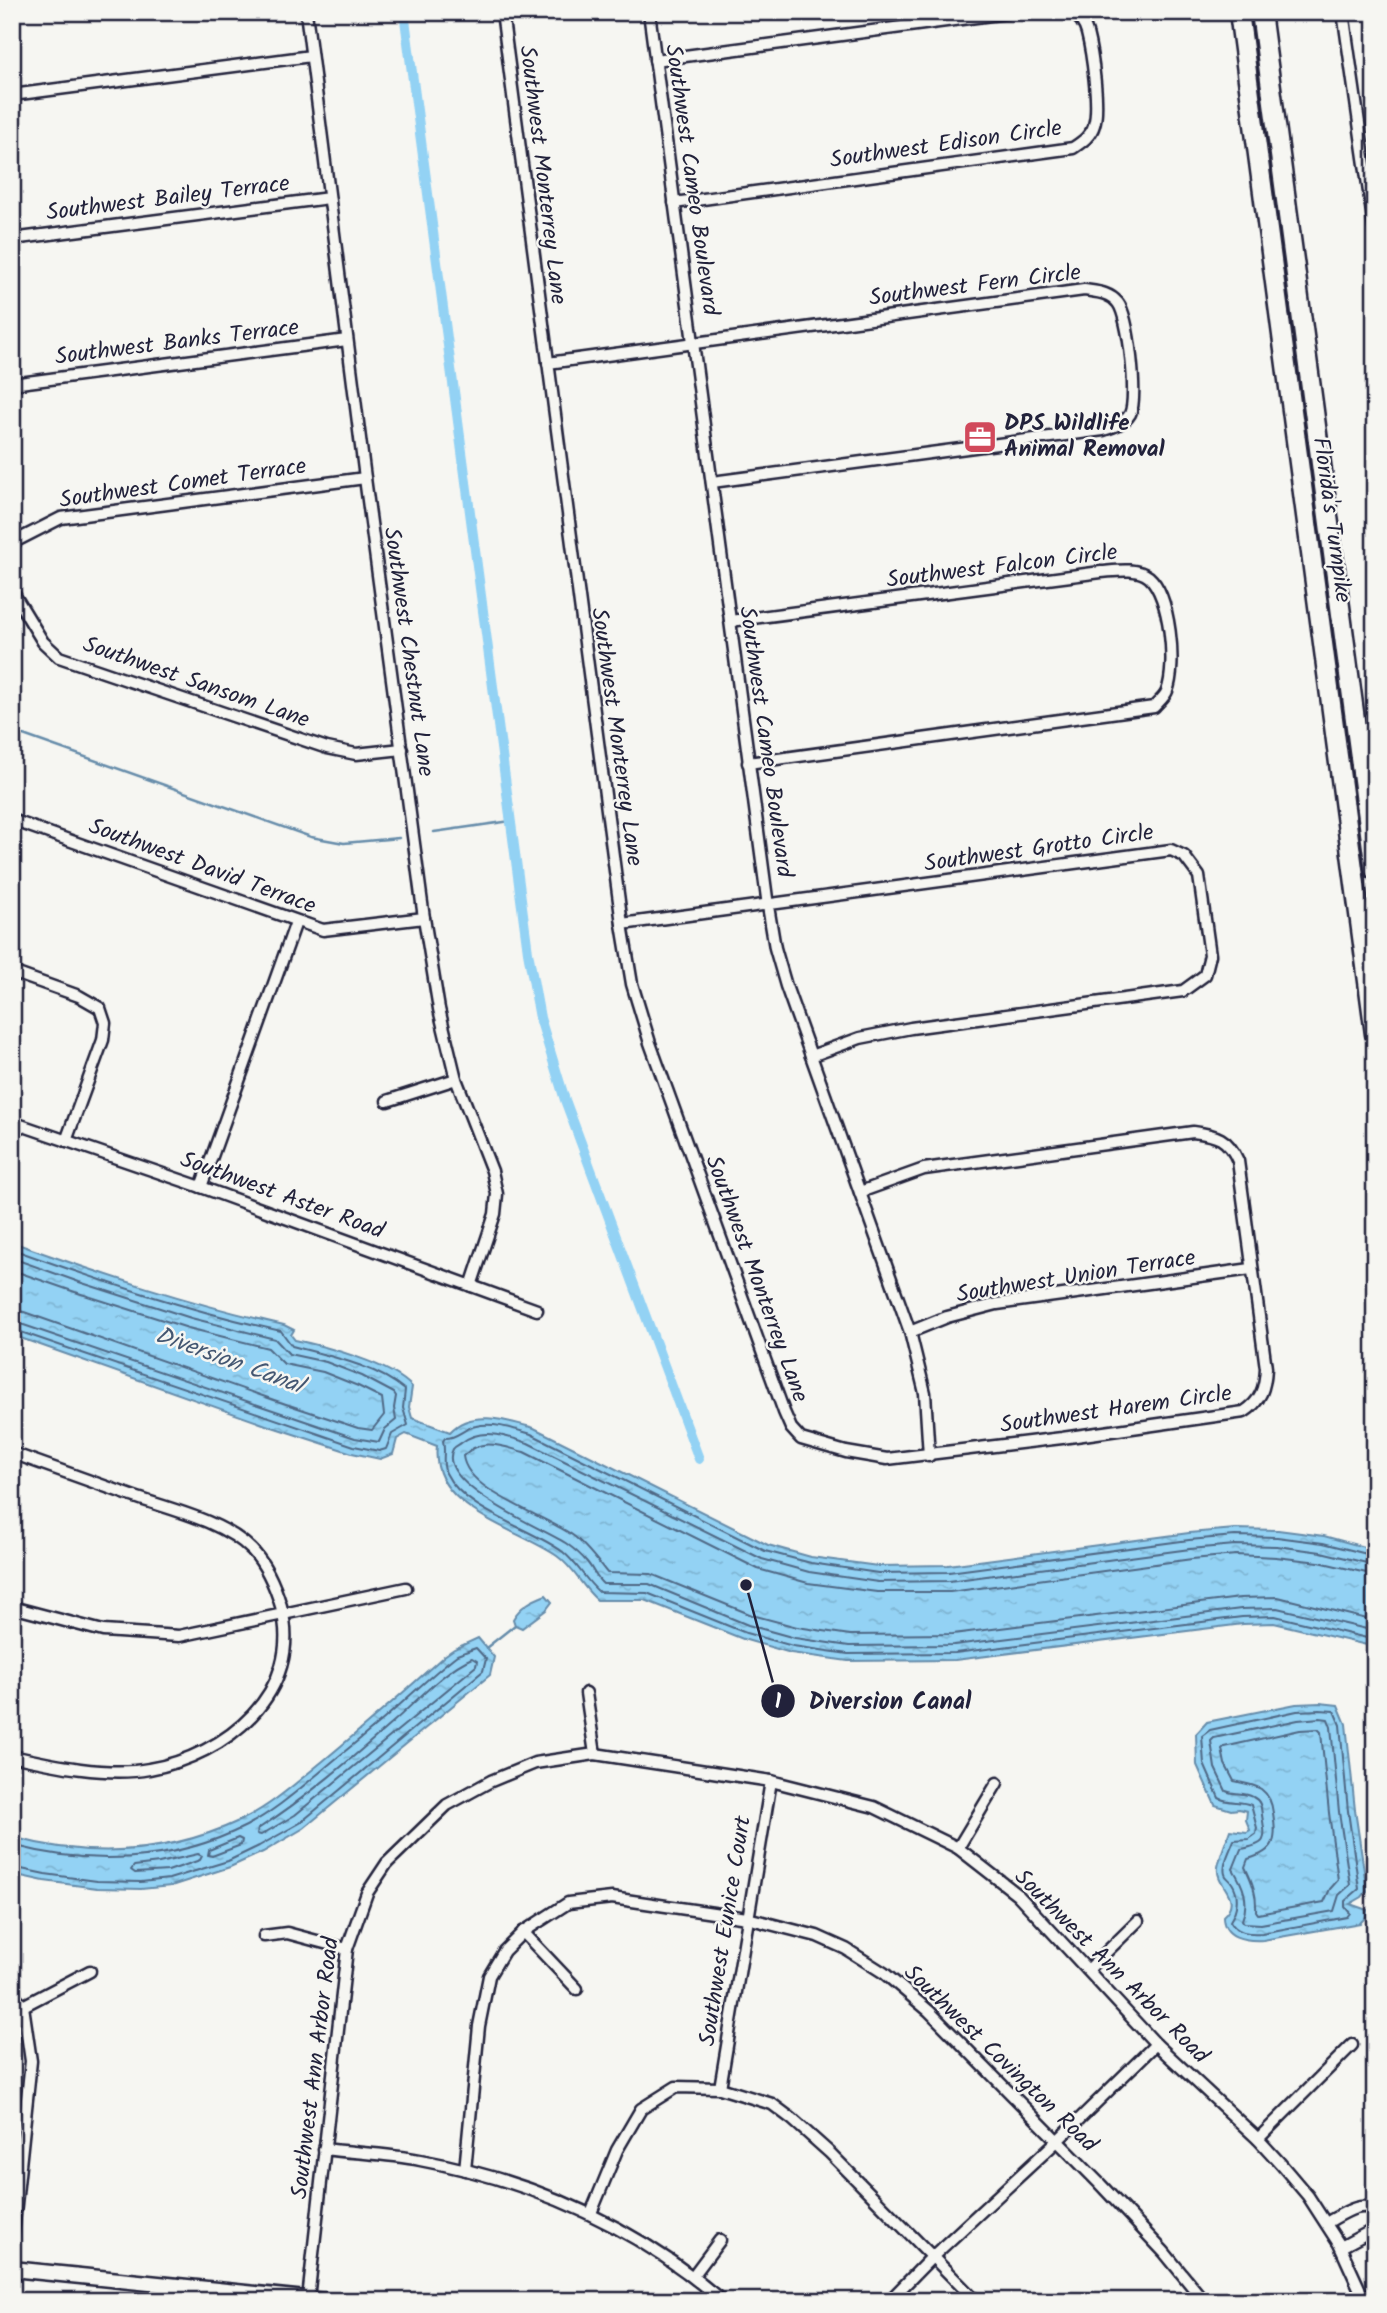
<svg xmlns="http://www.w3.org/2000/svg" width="1387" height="2313" viewBox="0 0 1387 2313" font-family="Kalam,sans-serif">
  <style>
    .water { fill: url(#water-ripples); stroke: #668caa; stroke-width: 2 }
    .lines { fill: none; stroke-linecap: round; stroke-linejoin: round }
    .shore { stroke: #4f6885; stroke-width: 2 }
    .stream { stroke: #668caa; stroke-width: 2.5 }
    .canal { stroke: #93d2f4; stroke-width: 10 }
    .street-casing { stroke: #22223b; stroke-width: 15 }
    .secondary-casing { stroke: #22223b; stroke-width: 19 }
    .highway-casing { stroke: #22223b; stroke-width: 23 }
    .street { stroke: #f6f6f2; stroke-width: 10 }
    .secondary { stroke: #f6f6f2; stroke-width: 14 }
    .highway { stroke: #f6f6f2; stroke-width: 18 }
    .labels { text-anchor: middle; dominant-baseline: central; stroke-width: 5; stroke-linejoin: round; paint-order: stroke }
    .street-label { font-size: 23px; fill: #22223b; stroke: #f6f6f2 }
    .poi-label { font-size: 23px; font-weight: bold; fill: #22223b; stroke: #f6f6f2; text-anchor: start }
    .water-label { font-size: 24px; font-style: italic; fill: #445772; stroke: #f6f6f2 }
    .leader { fill: none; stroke: #22223b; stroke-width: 2.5 }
    .callout-dot { fill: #22223b; stroke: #f6f6f2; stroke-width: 2.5 }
    .mark-label { font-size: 21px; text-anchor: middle; font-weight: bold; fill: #fff }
    .callout-label { font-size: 24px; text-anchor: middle; font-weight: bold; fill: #22223b; stroke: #f6f6f2; stroke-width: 5; stroke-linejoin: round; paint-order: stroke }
  </style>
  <defs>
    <pattern id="water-ripples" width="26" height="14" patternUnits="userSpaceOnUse" patternTransform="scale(1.75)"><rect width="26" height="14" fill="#93d2f4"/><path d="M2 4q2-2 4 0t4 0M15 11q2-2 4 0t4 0" fill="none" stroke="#7eb4d2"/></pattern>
  </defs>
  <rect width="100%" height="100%" fill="#f6f6f2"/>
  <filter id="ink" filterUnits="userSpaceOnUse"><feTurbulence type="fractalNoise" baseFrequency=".0143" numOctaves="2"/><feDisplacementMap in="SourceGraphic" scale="14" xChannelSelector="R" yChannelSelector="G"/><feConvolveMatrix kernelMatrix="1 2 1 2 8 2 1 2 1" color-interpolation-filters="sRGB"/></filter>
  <g filter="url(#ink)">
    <!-- water -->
    <g class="water">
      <path d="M12,1242C101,1274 191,1304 284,1325L294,1330L291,1335L295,1340C325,1346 392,1364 412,1387L409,1407L412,1418L450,1432C471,1408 509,1421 534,1428L768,1545L811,1557L878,1566L948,1565L1189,1533L1235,1529L1278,1530L1324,1536L1375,1550V1647L1274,1623L1243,1624L955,1660L848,1661L791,1653L743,1639L645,1600H597C582,1587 574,1568 557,1556C516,1528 429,1508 437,1446L406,1434L397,1439L393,1454L380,1459L352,1453L266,1425L12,1335Z"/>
      <path d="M546,1595L552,1602L546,1610L522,1628L515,1625L513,1619C520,1606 533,1600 546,1595Z"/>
      <path d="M478,1638L494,1657L490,1675L304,1828L263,1852L230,1867L171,1886L141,1889L97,1888L44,1881L12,1874V1837C91,1859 166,1855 241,1820C271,1806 297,1782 323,1761C364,1727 404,1692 444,1656L454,1649Z"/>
      <path d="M1320,1703L1338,1705L1346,1724L1355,1810L1367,1891L1362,1897L1350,1904L1367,1910L1366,1917L1360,1923L1263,1940C1245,1941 1223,1938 1223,1916C1244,1897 1215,1886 1218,1867C1220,1855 1226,1842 1230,1830L1247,1832L1250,1830L1246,1820L1247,1811L1239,1809L1231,1810L1215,1805L1197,1765L1196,1734L1207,1722L1296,1704Z"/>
    </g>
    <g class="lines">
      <!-- shore -->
      <g class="shore">
        <path d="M12,1249C101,1281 190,1311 281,1331L292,1346C329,1356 375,1365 405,1390L403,1408L408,1425L392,1434L386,1449L379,1451L354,1446L12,1329"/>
        <path d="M12,1258L79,1282L191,1318L275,1339L289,1354L326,1362L362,1376L394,1393L396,1396L394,1408L396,1420L385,1429L379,1442L355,1438L12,1321"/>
        <path d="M12,1270L75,1292L188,1328L268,1348L284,1364L323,1372L358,1386L382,1398L384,1415L372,1430L358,1428L274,1400L24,1312L12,1310"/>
        <path d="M1375,1556L1323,1543L1277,1537L1235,1536L1189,1540L949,1572L878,1573L811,1563L765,1551L531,1434C514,1429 494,1422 476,1426C464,1428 456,1439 445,1438L443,1441C446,1451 441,1463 446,1473C464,1511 531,1528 563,1552C578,1564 585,1580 599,1592L647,1593L746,1633L793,1646L848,1654L955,1653L1242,1617L1275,1616L1375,1640"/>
        <path d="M1375,1565L1321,1552L1277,1546L1235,1545L1190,1549L949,1581L878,1582L809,1572L762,1559L528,1443C506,1436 481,1427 461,1443C459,1445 455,1446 453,1449C434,1485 545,1529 567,1544C574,1549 582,1556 587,1562C593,1569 596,1578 603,1584H649L748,1625L795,1638L849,1646L954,1645L1241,1609L1277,1608L1375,1631"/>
        <path d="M1375,1575L1319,1562L1276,1557L1236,1555L1192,1559L950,1592H877L808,1583L758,1569L524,1452C501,1446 482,1437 463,1456C467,1493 547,1515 575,1537C588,1548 597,1560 607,1573L651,1574L752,1615L797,1627L850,1635L953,1634L1240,1598L1278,1597L1375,1621"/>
        <path d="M472,1658L477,1661L476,1666L295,1815L261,1835L257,1834L258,1829C306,1798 350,1760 393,1722C416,1702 444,1670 472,1658Z"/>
        <path d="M1320,1710L1334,1711L1340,1725L1348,1811L1359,1889L1345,1901V1907L1350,1913L1347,1917L1262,1933C1249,1934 1236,1933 1230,1921C1237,1910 1240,1895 1232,1883C1229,1878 1226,1878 1225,1874C1222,1864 1231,1849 1234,1840L1249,1839L1256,1834L1257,1828L1251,1805C1240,1800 1230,1804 1219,1798L1204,1764L1202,1736L1210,1730L1297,1711Z"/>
        <path d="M1320,1718L1328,1719L1331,1727L1339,1812L1350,1885L1339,1895L1334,1911L1261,1924L1244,1923L1242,1920C1250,1901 1243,1885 1233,1869L1241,1849C1268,1844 1266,1840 1262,1815C1261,1807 1261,1801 1253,1797C1244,1792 1235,1795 1226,1791L1215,1768L1211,1741L1214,1738L1298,1720Z"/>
        <path d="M1318,1729L1321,1732L1329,1813L1338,1880L1330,1889L1324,1902L1258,1914L1256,1911C1257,1894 1252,1881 1245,1867L1248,1859C1277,1851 1277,1838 1273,1813C1272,1803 1269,1795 1261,1789C1253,1784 1242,1783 1234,1781L1225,1764L1222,1749L1224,1747L1300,1730Z"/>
        <path d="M238,1838L242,1840L241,1845L212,1856L208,1855L209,1850Z"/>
        <path d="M12,1845C90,1866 173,1863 246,1826C273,1812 296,1792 319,1773C341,1754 363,1737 385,1718C409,1697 432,1674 457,1655L476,1648L486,1659L483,1671L300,1823L259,1846L228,1861L169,1879L141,1882L97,1881L45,1874L12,1867"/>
        <path d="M198,1854L202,1856L200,1860L168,1871L135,1873L131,1870L134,1866L159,1863Z"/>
      </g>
      <!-- stream -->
      <g class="stream">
        <path d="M12,731L311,837L344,843L399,838"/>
        <path d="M434,832L511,821"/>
        <path d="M486,1648L515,1625"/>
      </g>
      <!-- canal -->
      <path class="canal" d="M404,12L528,952L540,1018L565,1100L699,1459"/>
      <!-- street casing -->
      <g class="street-casing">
        <g id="street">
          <path d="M306,12L365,478L424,918L439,1009L456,1079L492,1171L497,1194L495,1214L471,1286"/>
          <path d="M502,12L622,924L632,984L650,1043L784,1412L791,1428L801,1439L846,1452L887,1459L1062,1438L1244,1412C1261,1401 1265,1388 1266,1368L1238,1161C1228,1138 1217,1135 1193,1132L924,1169L860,1192"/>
          <path d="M649,12L768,906L775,948L786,986L910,1332L925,1393L929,1456"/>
          <path d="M1343,12L1375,234"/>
          <path d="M655,60L1014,12"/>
          <path d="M12,95L311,56"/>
          <path d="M674,203L1073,148C1082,142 1091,136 1094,125C1100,107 1092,52 1087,33C1085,25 1078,15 1071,12"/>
          <path d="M12,239L329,198"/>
          <path d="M548,363L1084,290C1097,292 1109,292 1118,303C1129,317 1138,398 1130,414C1124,424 1113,427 1103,430L712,482"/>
          <path d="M12,384L347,340"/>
          <path d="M12,543L61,518L365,478"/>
          <path d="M12,591L43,642L59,657L327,748L356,754L402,749"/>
          <path d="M730,621L1101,572C1116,571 1136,567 1149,577C1170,595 1177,666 1167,691C1165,697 1158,702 1154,707L748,763"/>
          <path d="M12,820L323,930L424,918"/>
          <path d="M622,924L1171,850L1184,856L1199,876L1210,955L1205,975L1183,991L911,1028L860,1038L811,1056"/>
          <path d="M12,972L79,996L100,1008L105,1023L103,1040L66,1141"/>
          <path d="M387,1101L456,1079"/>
          <path d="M12,1122L201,1187L537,1310"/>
          <path d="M201,1187L296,922"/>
          <path d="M910,1332L947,1317L997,1304L1251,1269"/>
          <path d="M12,1453C52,1467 92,1482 132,1496C169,1509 224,1521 252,1550C266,1565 275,1586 281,1606C305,1692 225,1756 149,1769C108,1777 52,1765 12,1756"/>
          <path d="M12,1607L103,1631L179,1636L406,1588"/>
          <path d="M586,1693L595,1754"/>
          <path d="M958,1848L997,1783"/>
          <path d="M523,1932L577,1989"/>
          <path d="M264,1936L287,1933L347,1949"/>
          <path d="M1088,1970L1138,1921"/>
          <path d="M12,1994L23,2006L31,2061L12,2242"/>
          <path d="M23,2006L90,1971"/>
          <path d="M720,2088L771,1781"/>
          <path d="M1258,2139L1352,2045"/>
          <path d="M324,2149C356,2153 389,2154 420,2160C533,2181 635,2225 722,2301"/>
          <path d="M465,2170L479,2026L489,1976L504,1951L523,1932L568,1903L612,1898L747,1918L817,1936L846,1949L884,1973L929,2011L1099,2183L1164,2252L1204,2301"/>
          <path d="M591,2213L617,2150L641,2109L676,2087L720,2088L772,2104L792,2119L830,2153L976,2301"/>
          <path d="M1326,2223C1340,2216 1361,2199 1375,2211"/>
          <path d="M1341,2247L1369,2232L1375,2227"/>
          <path d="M693,2276L720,2240"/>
          <path d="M308,2299L347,1949L367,1893L387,1863L447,1805L491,1781L535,1763L595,1754L771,1781L874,1807L958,1848L1017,1894L1156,2044L1258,2139L1280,2163L1308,2196L1339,2244L1365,2301"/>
          <path d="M889,2301L932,2257L1056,2142L1156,2044"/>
        </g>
      </g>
      <!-- secondary casing -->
      <g class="secondary-casing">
        <path id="secondary" d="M12,2269L325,2301"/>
      </g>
      <!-- highway casing -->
      <g class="highway-casing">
        <g id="highway">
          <path d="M1239,12L1375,1034"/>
          <path d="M1261,12L1375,870"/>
        </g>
      </g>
      <!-- street -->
      <use href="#street" class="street"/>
      <!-- secondary -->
      <use href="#secondary" class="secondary"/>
      <!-- highway -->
      <use href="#highway" class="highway"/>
    </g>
  </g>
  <!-- icons -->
  <defs>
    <g id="office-square" transform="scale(1.75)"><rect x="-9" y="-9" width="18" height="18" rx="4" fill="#d1495b" stroke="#f6f6f2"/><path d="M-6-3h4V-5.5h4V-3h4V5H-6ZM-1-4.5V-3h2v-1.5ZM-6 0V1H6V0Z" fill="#fff"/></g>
  </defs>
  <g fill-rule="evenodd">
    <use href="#office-square" x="980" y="437"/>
  </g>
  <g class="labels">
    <!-- street labels -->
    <g class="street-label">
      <text transform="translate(946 145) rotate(-8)">Southwest Edison Circle</text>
      <text transform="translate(542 175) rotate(83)">Southwest Monterrey Lane</text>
      <text transform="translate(691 180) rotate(82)">Southwest Cameo Boulevard</text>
      <text transform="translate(168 199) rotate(-7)">Southwest Bailey Terrace</text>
      <text transform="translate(975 286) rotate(-7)">Southwest Fern Circle</text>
      <text transform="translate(177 343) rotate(-7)">Southwest Banks Terrace</text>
      <text transform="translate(183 484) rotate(-8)">Southwest Comet Terrace</text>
      <text transform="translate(1331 520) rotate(82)">Florida's Turnpike</text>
      <text transform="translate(1002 567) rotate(-7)">Southwest Falcon Circle</text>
      <text transform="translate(408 652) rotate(82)">Southwest Chestnut Lane</text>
      <text transform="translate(196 683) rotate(19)">Southwest Sansom Lane</text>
      <text transform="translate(616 737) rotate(82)">Southwest Monterrey Lane</text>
      <text transform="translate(765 742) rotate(82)">Southwest Cameo Boulevard</text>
      <text transform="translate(1039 849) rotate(-8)">Southwest Grotto Circle</text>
      <text transform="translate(202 867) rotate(20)">Southwest David Terrace</text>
      <text transform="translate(282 1196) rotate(20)">Southwest Aster Road</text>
      <text transform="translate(1076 1277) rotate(-9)">Southwest Union Terrace</text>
      <text transform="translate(756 1279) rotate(70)">Southwest Monterrey Lane</text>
      <text transform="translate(1116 1410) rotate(-8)">Southwest Harem Circle</text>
      <text transform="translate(726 1931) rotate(-81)">Southwest Eunice Court</text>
      <text transform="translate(1111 1967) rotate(45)">Southwest Ann Arbor Road</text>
      <text transform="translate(1000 2059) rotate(44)">Southwest Covington Road</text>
      <text transform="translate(316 2068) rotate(-83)">Southwest Ann Arbor Road</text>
    </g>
    <!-- poi labels -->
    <g class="poi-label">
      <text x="1004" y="424">DPS Wildlife<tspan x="1004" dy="26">Animal Removal</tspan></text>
    </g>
    <!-- water labels -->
    <g class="water-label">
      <text transform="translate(229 1361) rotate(20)">Diversion Canal</text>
    </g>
  </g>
  <!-- callouts -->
  <path class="leader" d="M746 1585L778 1701"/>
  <g class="callout-dot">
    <circle cx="746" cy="1585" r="7"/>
    <circle cx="778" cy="1701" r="18"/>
  </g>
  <g class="mark-label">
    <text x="778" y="1708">1</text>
  </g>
  <g class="callout-label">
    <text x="890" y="1709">Diversion Canal</text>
  </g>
  <!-- margin -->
  <rect width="1387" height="2313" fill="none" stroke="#f6f6f2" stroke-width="42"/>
  <rect x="21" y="21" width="1345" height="2271" fill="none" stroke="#22223b" stroke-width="2.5" filter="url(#ink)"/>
</svg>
